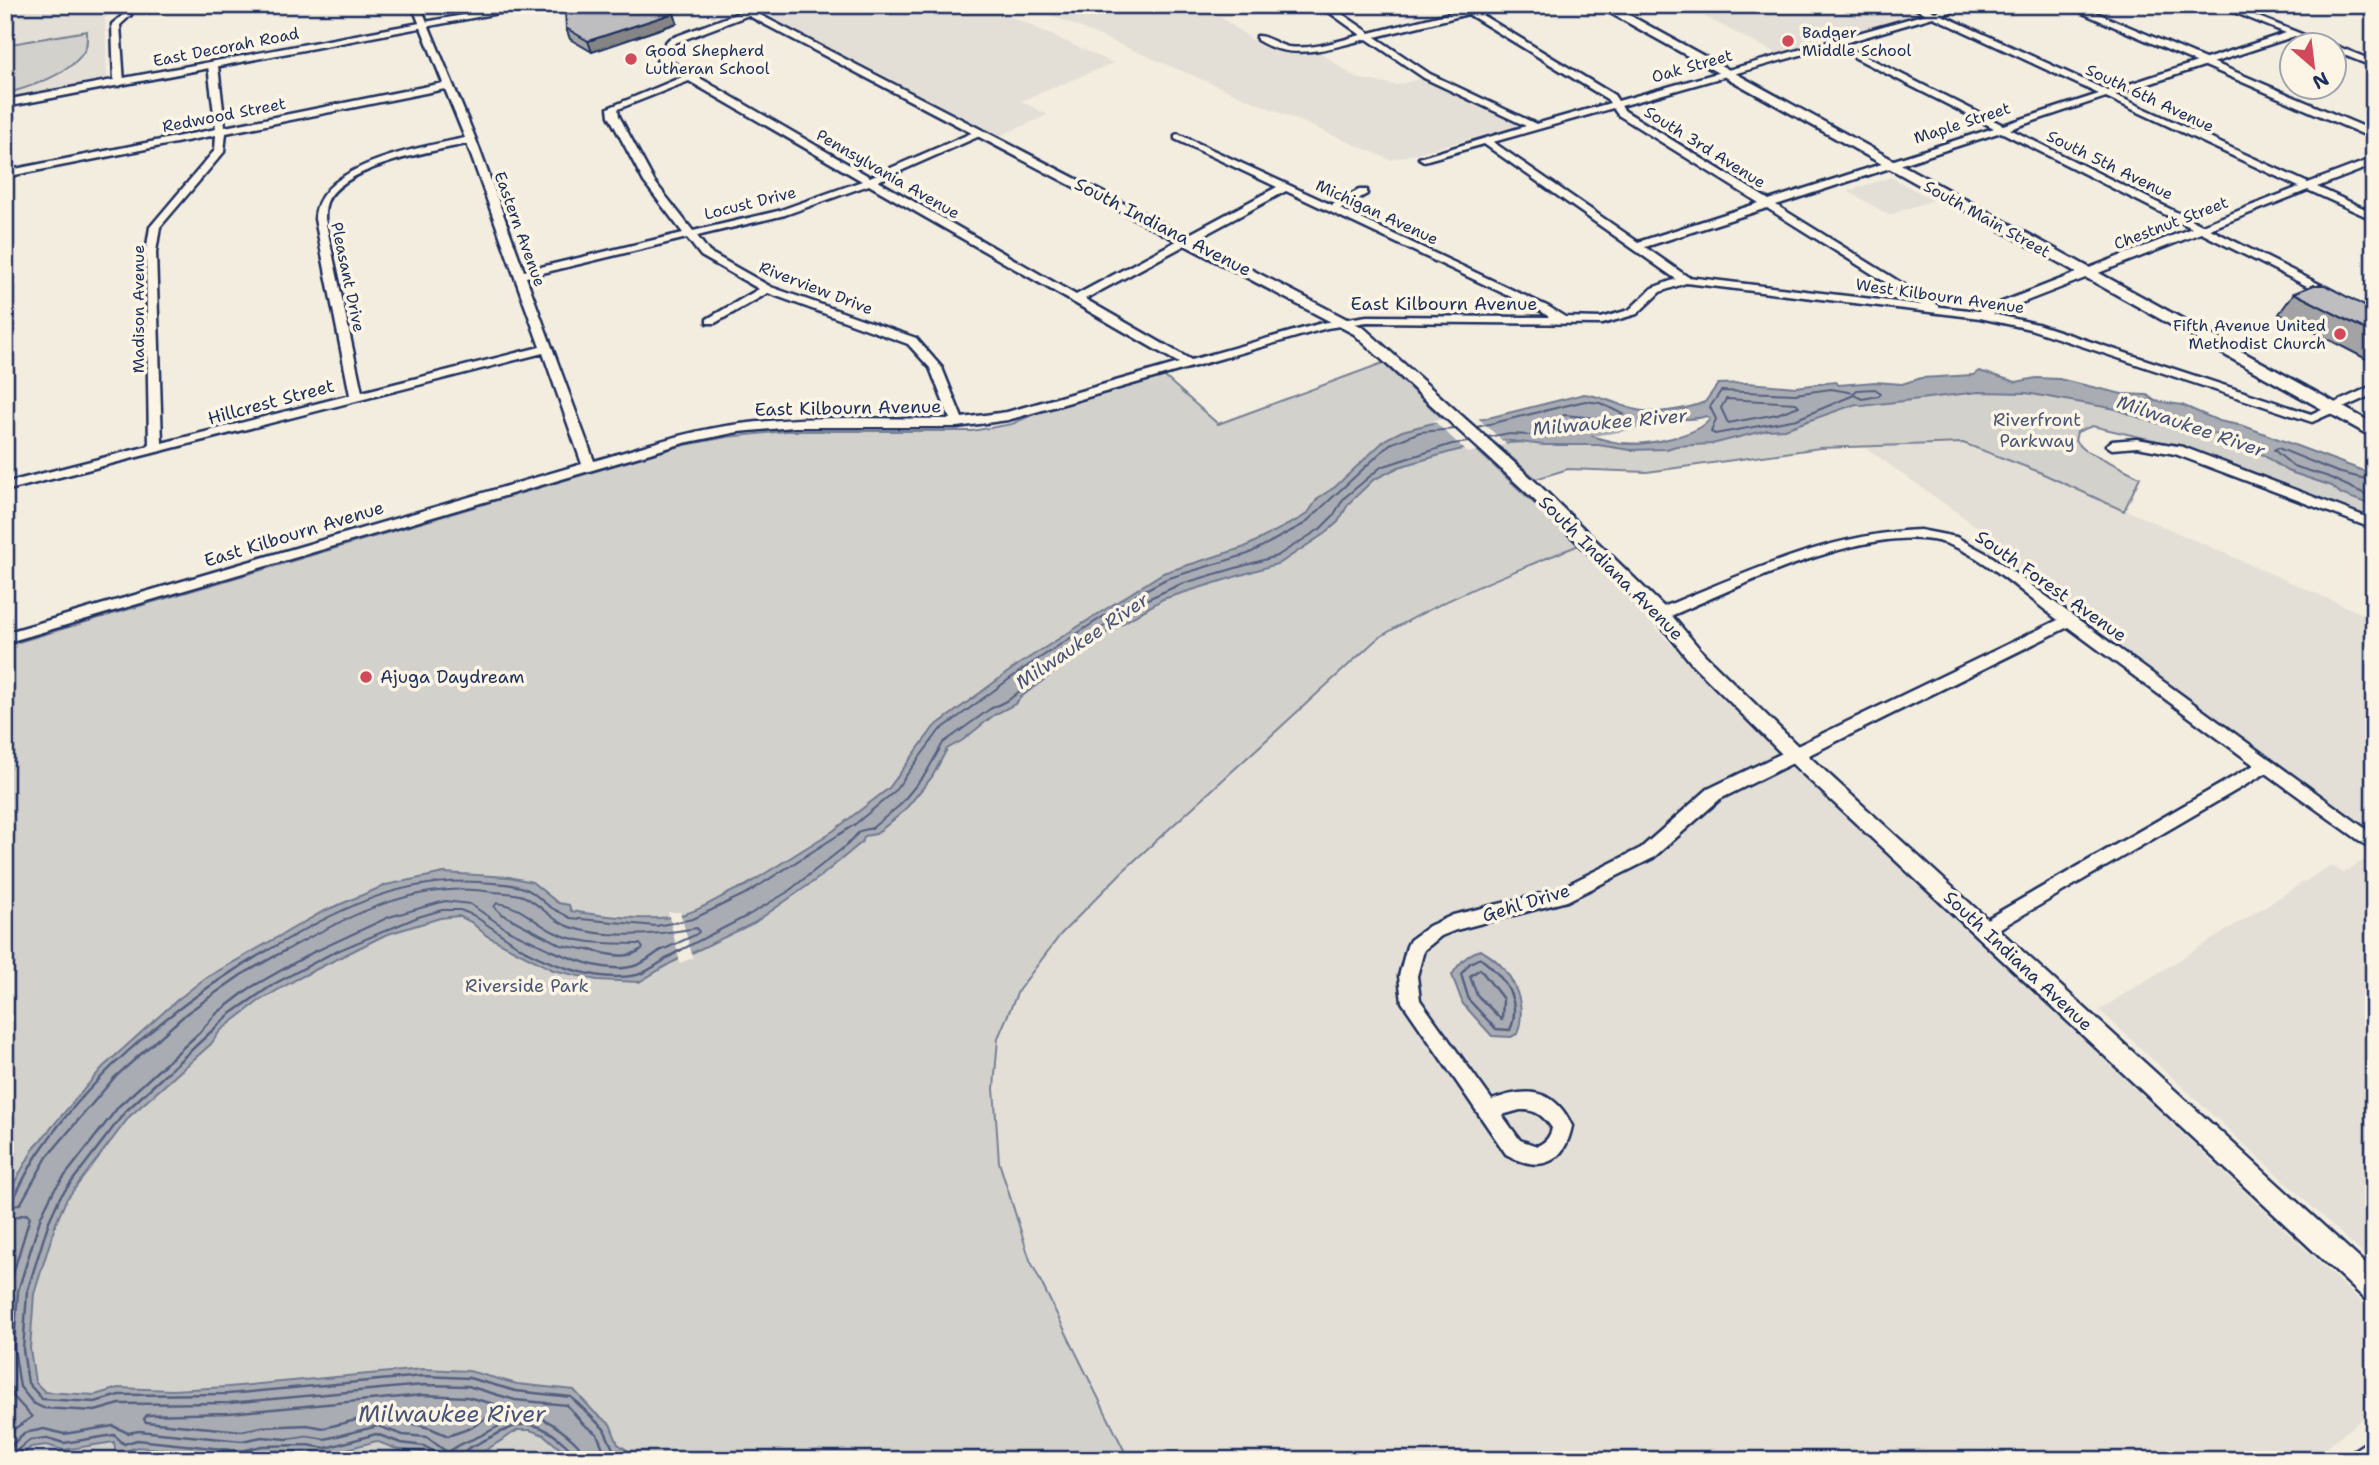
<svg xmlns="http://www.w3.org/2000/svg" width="2379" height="1465" viewBox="0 0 2379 1465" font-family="'Shantell Sans',sans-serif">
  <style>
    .built { fill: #e3dfd6 }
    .green { fill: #d3d1cc; stroke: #778095; stroke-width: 2 }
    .water { fill: #a9acb3; stroke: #707a91; stroke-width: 2; fill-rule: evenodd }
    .pier { fill: #f3ede0 }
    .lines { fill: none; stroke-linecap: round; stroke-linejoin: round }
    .shore-far1 { stroke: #546180; stroke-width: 2 }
    .shore { stroke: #546180; stroke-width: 2.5 }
    .river { fill: #a9acb3; fill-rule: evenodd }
    .minor-casing { stroke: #1b2f5e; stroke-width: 5 }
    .tertiary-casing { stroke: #1b2f5e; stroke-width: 5 }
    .secondary-casing { stroke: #1b2f5e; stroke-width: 5 }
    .minor { fill: #fcf5e5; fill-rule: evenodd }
    .tertiary { fill: #fcf5e5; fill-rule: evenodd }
    .secondary { fill: #fcf5e5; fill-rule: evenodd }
    .wall { fill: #a3a3a5; stroke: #1b2f5e; stroke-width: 2 }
    .shaded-wall { fill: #858586; stroke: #1b2f5e; stroke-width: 2 }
    .building { fill: #bebec0; stroke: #1b2f5e; stroke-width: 2 }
    .poi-dot { fill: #d1495b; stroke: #fcf5e5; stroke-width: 2.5 }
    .labels { text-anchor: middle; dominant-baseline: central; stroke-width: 7; stroke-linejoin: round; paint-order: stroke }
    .far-poi-label { font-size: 16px; fill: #1b2f5e; stroke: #fcf5e5; text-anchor: start }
    .far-street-label { font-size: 16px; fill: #1b2f5e; stroke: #fcf5e5 }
    .street-label { font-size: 18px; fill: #1b2f5e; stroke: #fcf5e5 }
    .park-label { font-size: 18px; fill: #49587a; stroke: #fcf5e5 }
    .poi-label { font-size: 18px; fill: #1b2f5e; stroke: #fcf5e5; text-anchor: start }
    .water-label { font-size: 19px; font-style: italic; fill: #465478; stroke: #fcf5e5 }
    .near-water-label { font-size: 23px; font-style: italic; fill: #465478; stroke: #fcf5e5 }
  </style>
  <rect width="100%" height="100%" fill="#f3ede0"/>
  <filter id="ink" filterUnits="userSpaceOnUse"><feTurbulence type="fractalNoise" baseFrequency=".0143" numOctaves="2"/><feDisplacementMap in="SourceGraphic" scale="14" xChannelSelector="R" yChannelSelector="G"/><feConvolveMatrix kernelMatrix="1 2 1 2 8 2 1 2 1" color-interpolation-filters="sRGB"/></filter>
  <g filter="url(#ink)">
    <!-- built -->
    <g class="built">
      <path d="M5,5H111L112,12L105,18L107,79L5,100Z"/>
      <path d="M744,5H986L1113,63L1021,101L1048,115L999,136Z"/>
      <path d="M1027,5H1204L1262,47L1296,52L1314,48L1356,78L1396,85L1423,78L1520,125L1391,160Z"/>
      <path d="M1682,5H1906L1921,13L1777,54Z"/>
      <path d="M1891,177L1933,200L1889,215L1848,191Z"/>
      <path d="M1963,443L2037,471L2374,619V835L1973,540L1986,533L1863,446Z"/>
      <path d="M1579,545L1723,700L2374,1314V1409L2312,1460H1129L1030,1260L999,1162L994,1088L998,1038L1018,991L1061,934L1122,872L1378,638L1422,612L1460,594Z"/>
      <path d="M2374,854V1264L2099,1010L2331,865L2343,873Z"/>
    </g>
    <!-- green -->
    <g class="green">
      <path d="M87,31C87,38 88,47 83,53C68,75 30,87 5,94V45Z"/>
      <path d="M1383,363L1579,545C1510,573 1442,599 1378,638L1122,872L1061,934L1018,991L998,1038L994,1088L999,1162L1030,1260L1129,1460H5V646L680,446L727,437L787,431H972L1012,424L1034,414L1164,376L1218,424Z"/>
      <path d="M1985,391L2029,392L2095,403L2205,429L2247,442L2374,502V520L2162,442L2092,426L2077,432L2075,441L2085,450L2140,477L2124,511L2037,471L1963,443L1820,448L1647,472L1568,469L1536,479L1496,444L1552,440L1668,445L1846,404Z"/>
    </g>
    <!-- water -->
    <g class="water">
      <path d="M1979,371L2016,382L2036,378L2059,379L2122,394L2147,395L2155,401L2182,405L2219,421L2244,426L2374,475V506L2341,494L2332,486L2287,471L2248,445L2216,434L2152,422L2116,409L2026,393L1978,392L1862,406L1856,404L1785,429L1767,430L1712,444L1676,446L1667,449L1630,450L1598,445H1544L1503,440L1454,451L1399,467L1373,480L1349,503L1338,522L1324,534L1280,563L1163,599L1102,636L1021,697L1015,704L994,715L963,740L947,749L932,777L904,811L876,834L865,836L862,842L820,877L754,923L671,963L639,982L597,980L553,970L487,936L471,922L459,916L440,918L385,935L297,979L259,1001L220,1031L211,1044L130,1116L66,1200L56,1223L34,1294L30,1349L35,1382L45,1392L95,1395L118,1388L172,1390L228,1387L423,1369L469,1371L517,1384L574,1390L594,1412L610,1424L618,1444L642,1460H573L544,1435L530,1430H518L481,1453L457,1458H432L421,1452L399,1450L376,1441L326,1455L307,1452L287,1454L263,1453L246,1457L137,1447L116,1455L114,1442L63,1450L47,1445L31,1447L17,1460H5V1199L34,1148L103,1067L176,1001L204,979L322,912L386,885L444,873L509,877L532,882L558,903L569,905L571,911C603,916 656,923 685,914C707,908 724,893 745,886L833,831L889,788L934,727L1019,664L1163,573L1245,547L1301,518L1308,513L1318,498L1335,487L1386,439L1402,431L1433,423L1484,419L1584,394C1602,396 1616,404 1633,409C1654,415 1685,410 1705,402L1718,384L1747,383L1796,387L1835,382L1839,385L1875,382L1902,384L1921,378L1973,375ZM1706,416L1710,419C1698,436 1646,445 1626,444C1605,442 1581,432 1562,424C1578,417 1598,427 1615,428C1634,429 1641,424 1657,421C1672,417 1692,422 1706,416Z"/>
      <path d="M1480,950C1510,965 1529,1002 1517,1034L1511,1037L1492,1036L1463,1004L1452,975C1459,963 1467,954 1480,950Z"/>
    </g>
    <!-- pier -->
    <g class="pier">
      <path d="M1476,416L1506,444L1468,453L1433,420Z"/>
      <path d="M668,912H680L693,958L680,963Z"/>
    </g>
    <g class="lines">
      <!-- shore-far1 -->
      <g class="shore-far1">
        <path d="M1831,389L1854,393L1857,390L1875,389L1881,393L1879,396L1862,399L1854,395L1797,419L1715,434L1711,432L1716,419L1710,407L1721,391L1795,394Z"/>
        <path d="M1726,399L1796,403L1799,406L1777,414L1728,423L1721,408Z"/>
        <path d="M1477,427L1585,401L1600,403L1627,416L1625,420H1618L1564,415L1557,421L1560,432L1557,436L1505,434L1488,437"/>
        <path d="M2374,481L2337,472L2278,448L2274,450L2293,466L2326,476L2374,498"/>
        <path d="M265,952C335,912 395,877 479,882C494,883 512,883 526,889C536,893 543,903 552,908C558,912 564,913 570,918L656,926L693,919L749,892L854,825L894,792L939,731L1023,669L1136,595L1166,579L1248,554L1304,524L1390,444L1420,432L1455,429"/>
        <path d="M283,952C347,916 418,879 494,892C503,893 517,893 525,897C541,905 552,921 570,927C609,940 657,935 697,928L699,932L695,935L658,952"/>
        <path d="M314,952L389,917L445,901L470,904L508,930L555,952"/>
        <path d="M335,952L418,917L442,910H460L473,915L527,952"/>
        <path d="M599,952L561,945L502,914L494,907L497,903C521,906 534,922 554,932C580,945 612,943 640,944L643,948L638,952"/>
        <path d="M677,952L747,916L786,893L847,845L860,831L872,828L899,806L926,773L943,743L990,709L1010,699L1082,641L1141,602L1181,584L1277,556L1320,529L1333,516L1344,498L1381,467L1452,444L1469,442"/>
      </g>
      <!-- shore -->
      <g class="shore">
        <path d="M317,950L250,988L216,1014L199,1033L119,1106L54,1190L41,1216L18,1291L14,1348L20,1387L33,1403L43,1408L95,1411L120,1404L229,1403L423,1385L468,1386L515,1400L567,1405L583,1424L597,1434L605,1453L613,1460"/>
        <path d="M338,950L274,984L229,1015L125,1112L60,1197L49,1221L27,1292L23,1350L28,1383L42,1399L95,1402L119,1395L228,1394L423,1376L469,1378L516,1391L571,1397L604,1429L613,1449L629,1460"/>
        <path d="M524,950C554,966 602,983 637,975C652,971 666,957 681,950"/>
        <path d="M550,950C576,960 610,975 637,965C646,962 653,955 661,950"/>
        <path d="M589,950C606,953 625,961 640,950"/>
        <path d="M1480,958C1503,975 1523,1001 1510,1030L1496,1029L1469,1000L1461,974L1470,963Z"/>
        <path d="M1480,969L1503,999L1502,1020L1477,995L1470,976Z"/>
        <path d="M5,1201L14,1198C22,1183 30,1165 40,1151C95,1070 183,998 268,950"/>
        <path d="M5,1210L21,1203L47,1157L114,1078L187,1013L241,975L286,950"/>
        <path d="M5,1220L26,1214L30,1217L9,1287L5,1321"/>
        <path d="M5,1364L12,1395L32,1417L5,1435"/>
        <path d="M423,1395L467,1397L498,1405L500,1409L471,1428L448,1436L430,1428L376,1415L324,1428L307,1425L261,1427L242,1431L146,1422L144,1419L147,1415L230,1413Z"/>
        <path d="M5,1452L24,1433L44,1429L64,1434L113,1426L128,1433L139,1431L242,1441L262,1437L287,1439L307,1436L325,1439L378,1426L403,1435L427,1437L448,1453C458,1443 470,1441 482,1435C520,1416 528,1403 566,1434C575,1442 583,1448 585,1460"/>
        <path d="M13,1460L15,1452L30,1440L47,1438L64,1443L114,1435L124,1444L137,1440L242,1451L262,1446L307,1445L326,1448L376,1434L401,1443L424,1446L435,1452L437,1460"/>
        <path d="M458,1460C464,1448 472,1447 483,1441C514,1426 529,1414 559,1439C566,1445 573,1450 576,1460"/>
      </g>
      <!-- river -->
      <path class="river" d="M1644,413L1652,415L1656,420L1652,425C1619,434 1557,443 1525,434L1521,429L1525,424Z"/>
      <!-- minor casing -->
      <g class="minor-casing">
        <g id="minor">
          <path d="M412,5H420L476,140L524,271L683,233L644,182L609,116L608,108L682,77L657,60L659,50L669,39L746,10L750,13L749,15L675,43L667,51V59L870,177L976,131H982V135L878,181L1076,295L1277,187L1175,139V135L1178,134L1332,205L1359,190H1367V194L1340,209L1549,307L1565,317L1601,318L1629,310L1652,288L1676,279L1484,144L1424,161L1419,158L1526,126L1424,78L1367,39C1330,48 1292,62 1257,40V36C1268,36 1277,45 1288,47C1313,50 1338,41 1361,35L1319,5H1329L1370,33L1462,10L1456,5L1471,8L1497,5L1477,12L1614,95L1618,101L1926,14L1909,5H1920L1935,12L1958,5H1972L1942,15L2108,91L2286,33L2216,5H2228L2332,46H2319L2295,36L2115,95L2308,183L2374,158V165L2317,187L2374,213V220L2308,190L2210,229L2335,292V296H2327L2201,233L1993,314L2037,324L2311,414L2374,385V394L2312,422L2030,329L1980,318L1686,283L1660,292L1637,314L1602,324L1367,322L1327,328L1008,420L957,427H794L738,432L684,443L5,643V633L582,464L543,353L5,491V483L149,446L146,252L150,227L215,150L216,135L5,177V171L216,129L208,66L213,63L218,66L225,127L443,83ZM1468,14L1607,99L1610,103L1536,124L1430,74L1375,37ZM1933,17L2099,94L2003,125L1841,44ZM1832,46L1994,128L1769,200L1625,111L1621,106ZM689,81L862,181L778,211L693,231L654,181L619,116L618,109ZM445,89L465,138C423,147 316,164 315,219L350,395L162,443L156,252L160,227L224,152L226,133ZM2106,97L2299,187L2202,225L2010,129ZM1613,108L1618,115L1759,203L1638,242L1493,142ZM2001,132L2192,228L1979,311L1940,307L1776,205ZM467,144L540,347L362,392L325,219C325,214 325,207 327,202C343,166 432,151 467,144ZM869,185L1179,363L1007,412L962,418L942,368L916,338L771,287L709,252L697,236L785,215ZM1286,191L1541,311L1549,317L1367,316L1322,323L1191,360L1085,299ZM1767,208L1922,305L1688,277L1645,247ZM687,238L701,256L759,289L707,319V323H715L768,293L908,344L930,368L950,419C880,419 809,415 740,424C690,430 642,447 594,461L526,277Z"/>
          <path d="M127,12L131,15L120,25L124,83L119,86L114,83L112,24Z"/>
          <path d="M2334,45L2374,61V67L2334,51Z"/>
          <path d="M2137,439L2183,447L2374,520V529L2175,454L2137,447L2112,449L2106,445L2112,441Z"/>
          <path d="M1920,530L1956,537L1991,556L2374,835V851L2266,773L1990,934L1984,937L1978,934L1975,929L1978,924L2254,765L2068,627L1720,799L1653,858L1567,901L1456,930L1441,936L1424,950L1417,976L1420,1000L1492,1100C1526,1087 1555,1088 1572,1126C1564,1165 1539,1173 1506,1154L1402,1002L1399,976L1407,946L1410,940L1429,926L1453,915L1557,890L1641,848L1708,789L2058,620C2025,595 1991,562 1953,546C1880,515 1735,589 1666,618H1656L1654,614L1656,610C1742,575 1826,534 1920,530ZM1520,1110C1535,1109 1543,1115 1552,1128C1550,1137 1546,1142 1537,1146L1520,1140L1502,1115Z"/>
          <path d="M2374,1437V1460H2348L2351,1452Z"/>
        </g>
      </g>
      <!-- tertiary casing -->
      <g class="tertiary-casing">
        <g id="tertiary">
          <path d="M517,5H540L5,107V100Z"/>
          <path d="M728,5H741L1364,328L1538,484L1667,610L1704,654L1802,750L2374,1272V1303L2365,1299L1788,760L1692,664L1655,618L1526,492L1354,334Z"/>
          <path d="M2064,5H2078L2374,131V139Z"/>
        </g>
      </g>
      <!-- secondary casing -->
      <g class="secondary-casing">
        <path id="secondary" d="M1596,5H1611L2374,424V438Z"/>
      </g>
      <!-- minor -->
      <use href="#minor" class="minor"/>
      <!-- tertiary -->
      <use href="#tertiary" class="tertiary"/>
      <!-- secondary -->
      <use href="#secondary" class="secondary"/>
    </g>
    <!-- wall -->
    <g class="wall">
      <path d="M674,13L677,23L592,52L570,39L566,28Z"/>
      <path d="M2294,293L2374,311V363L2279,314Z"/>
    </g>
    <!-- shaded-wall -->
    <path class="shaded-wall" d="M674,13L677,23L592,52L588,41Z"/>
    <!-- building -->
    <g class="building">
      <path d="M584,5H660L674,13L588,41L566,28L565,11Z"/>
      <path d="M2314,285H2325L2374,311V334L2294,293Z"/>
    </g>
  </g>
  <!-- markers -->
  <g class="poi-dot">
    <circle cx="1788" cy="41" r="7"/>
    <circle cx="631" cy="59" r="7"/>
    <circle cx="2340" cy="334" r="7"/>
    <circle cx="366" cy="677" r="7"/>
  </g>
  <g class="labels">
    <!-- far-poi labels -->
    <g class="far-poi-label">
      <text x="1802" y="32">Badger<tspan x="1802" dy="18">Middle School</tspan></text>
      <text x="645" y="50">Good Shepherd<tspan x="645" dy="18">Lutheran School</tspan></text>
      <text x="2326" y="325" text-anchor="end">Fifth Avenue United<tspan x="2326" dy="18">Methodist Church</tspan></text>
    </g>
    <!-- far-street labels -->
    <g class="far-street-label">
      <text transform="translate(226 47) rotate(-11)">East Decorah Road</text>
      <text transform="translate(1692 66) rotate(-16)">Oak Street</text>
      <text transform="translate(2150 98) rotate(25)">South 6th Avenue</text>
      <text transform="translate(224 115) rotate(-11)">Redwood Street</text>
      <text transform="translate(1962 123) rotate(-18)">Maple Street</text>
      <text transform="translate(1705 147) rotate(32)">South 3rd Avenue</text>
      <text transform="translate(2110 165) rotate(26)">South 5th Avenue</text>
      <text transform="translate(888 174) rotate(30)">Pennsylvania Avenue</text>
      <text transform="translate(750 203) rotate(-14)">Locust Drive</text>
      <text transform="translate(1377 212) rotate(25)">Michigan Avenue</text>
      <text transform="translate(1987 219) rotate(29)">South Main Street</text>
      <text transform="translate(2171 223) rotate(-21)">Chestnut Street</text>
      <text transform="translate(520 229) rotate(70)">Eastern Avenue</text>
      <text transform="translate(348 277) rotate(78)">Pleasant Drive</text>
      <text transform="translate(816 288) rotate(21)">Riverview Drive</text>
      <text transform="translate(1940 296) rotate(8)">West Kilbourn Avenue</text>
      <text transform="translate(138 309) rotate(-90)">Madison Avenue</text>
    </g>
    <!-- street labels -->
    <g class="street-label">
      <text transform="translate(1163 227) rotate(27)">South Indiana Avenue</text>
      <text x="1444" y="304">East Kilbourn Avenue</text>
      <text transform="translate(271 402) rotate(-15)">Hillcrest Street</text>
      <text transform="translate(848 408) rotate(-1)">East Kilbourn Avenue</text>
      <text transform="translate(294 534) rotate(-17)">East Kilbourn Avenue</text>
      <text transform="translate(1611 568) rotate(45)">South Indiana Avenue</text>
      <text transform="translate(2051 586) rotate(35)">South Forest Avenue</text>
      <text transform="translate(1526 903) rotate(-17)">Gehl Drive</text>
      <text transform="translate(2018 961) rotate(43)">South Indiana Avenue</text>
    </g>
    <!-- park labels -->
    <g class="park-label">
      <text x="2037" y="420">Riverfront<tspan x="2037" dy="21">Parkway</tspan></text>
      <text x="527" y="986">Riverside Park</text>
    </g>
    <!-- poi labels -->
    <g class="poi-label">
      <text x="380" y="677">Ajuga Daydream</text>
    </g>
    <!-- water labels -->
    <g class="water-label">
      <text transform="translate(1610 422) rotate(-5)">Milwaukee River</text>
      <text transform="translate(2191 426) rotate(19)">Milwaukee River</text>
      <text transform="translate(1082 641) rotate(-34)">Milwaukee River</text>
    </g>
    <!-- near-water labels -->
    <g class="near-water-label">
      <text x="452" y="1414">Milwaukee River</text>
    </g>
  </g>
  <!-- margin -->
  <rect width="2379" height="1465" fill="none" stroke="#fcf5e5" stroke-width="28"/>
  <rect x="14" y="14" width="2351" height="1437" fill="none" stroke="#1b2f5e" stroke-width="2.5" filter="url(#ink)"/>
  <!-- north arrow -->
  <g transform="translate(2313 66) rotate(152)"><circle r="33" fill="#fcf5e5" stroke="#a2a6af" stroke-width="2"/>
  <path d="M0-5L12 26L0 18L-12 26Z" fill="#d1495b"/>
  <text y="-10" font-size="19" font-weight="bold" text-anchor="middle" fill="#1b2f5e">N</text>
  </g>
</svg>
